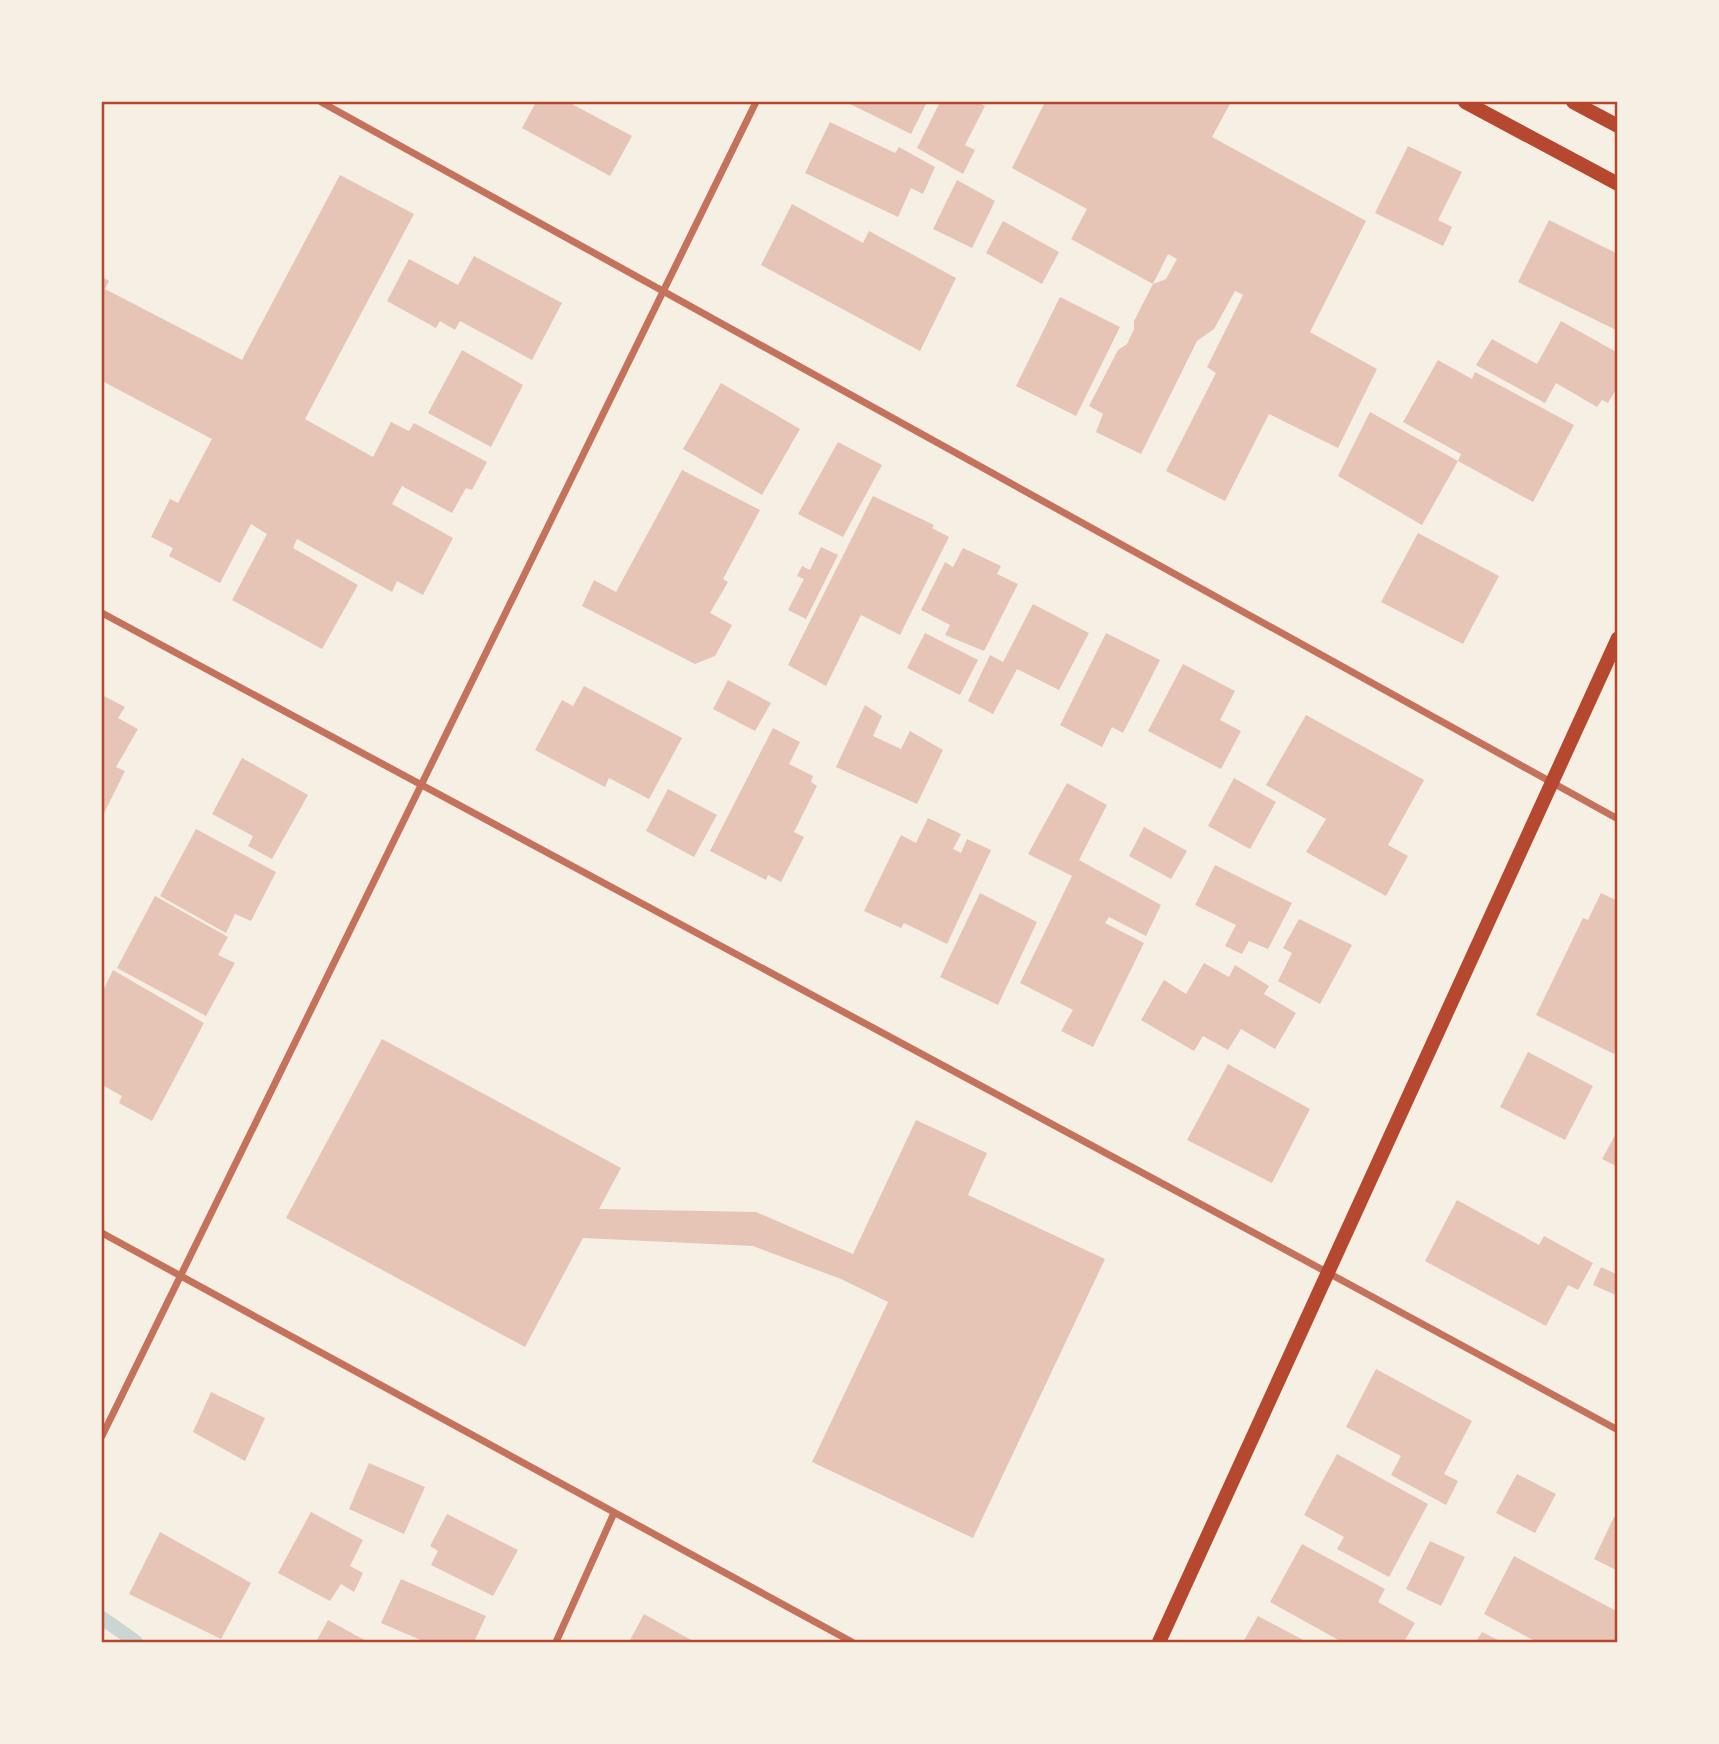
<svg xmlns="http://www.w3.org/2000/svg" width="1719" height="1744" viewBox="0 0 1719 1744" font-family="'DejaVu Sans',sans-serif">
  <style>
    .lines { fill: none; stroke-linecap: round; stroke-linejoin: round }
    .stream { stroke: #c9d6d2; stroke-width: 14 }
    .building { fill: #e6c5b7; fill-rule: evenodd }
    .minor { stroke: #c5725c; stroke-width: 7 }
    .secondary { stroke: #b5482f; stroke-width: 14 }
    .neatline { fill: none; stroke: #b5482f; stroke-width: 2.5 }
  </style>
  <rect width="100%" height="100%" fill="#f6efe4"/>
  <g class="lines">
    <!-- stream -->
    <path class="stream" d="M102,1618L136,1642"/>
  </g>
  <!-- building -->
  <g class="building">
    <path d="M536,102H568L632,136L610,176L522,128Z"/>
    <path d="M846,102H927L911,134Z"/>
    <path d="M940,102H977L985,106L965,145L975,150L963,174L917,148Z"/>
    <path d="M1045,102H1231L1212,137L1366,221L1310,332L1377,369L1338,448L1269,414L1225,501L1166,471L1216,373L1207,367L1243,295L1235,291L1214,329L1197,341L1141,454L1096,432L1103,414L1089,406L1118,350L1127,344L1134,329V321L1153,284L1071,239L1087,209L1012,168ZM1168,254L1177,259L1166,279L1153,284Z"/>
    <path d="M830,122L895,153L899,147L935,167L923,194L911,188L898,217L805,173Z"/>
    <path d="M1408,146L1462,172L1438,220L1452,227L1443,246L1375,213Z"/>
    <path d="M340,175L414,214L305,419L373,457L391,422L409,431L414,423L487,462L472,490L466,488L452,513L402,486L392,504L453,538L423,595L397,581L392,592L297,539L293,548L358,585L322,649L232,600L267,534L251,524L220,583L169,556L173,548L151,537L170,499L178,503L212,439L102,381V277L109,281L105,289L242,360Z"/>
    <path d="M957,180L995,201L972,248L933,229Z"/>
    <path d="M792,204L863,243L869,231L956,278L920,351L761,265Z"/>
    <path d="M1549,220L1618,254V331L1518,282Z"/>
    <path d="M1003,221L1059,252L1042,284L986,253Z"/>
    <path d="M474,256L562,303L532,360L460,321L455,330L440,321L436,328L387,301L409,259L458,285Z"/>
    <path d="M1060,297L1120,327L1076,416L1016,386Z"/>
    <path d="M1561,321L1618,353V386L1608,403L1602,400L1597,407L1556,383L1545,403L1476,365L1492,339L1537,364Z"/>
    <path d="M462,350L523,385L491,447L428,413Z"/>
    <path d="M1438,360L1472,379L1475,372L1574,425L1533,502L1458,461L1461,454L1403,422Z"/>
    <path d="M721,383L800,429L762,495L683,449Z"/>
    <path d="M1370,412L1458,461L1422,525L1338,476Z"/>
    <path d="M838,442L882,465L843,537L798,514Z"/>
    <path d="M682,470L760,510L723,579L728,582L710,613L732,625L715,656L695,664L582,606L594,580L616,592Z"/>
    <path d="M873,496L934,525L932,528L949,537L900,635L861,615L826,686L788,665Z"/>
    <path d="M1418,533L1499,576L1463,644L1381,602Z"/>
    <path d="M821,547L838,555L806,619L788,610L804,579L797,576L802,566L810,570Z"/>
    <path d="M963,548L1001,566L997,574L1018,584L984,651L945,635L950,625L921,610L945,562L953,567Z"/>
    <path d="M1033,604L1089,633L1059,690L1017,669L993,714L968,701L990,655L1003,662Z"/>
    <path d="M925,633L978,660L960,695L907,668Z"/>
    <path d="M1106,633L1160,660L1123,733L1112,727L1102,747L1060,725Z"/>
    <path d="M1183,664L1235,691L1220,720L1241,731L1221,769L1148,731Z"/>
    <path d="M728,680L771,703L755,731L713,709Z"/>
    <path d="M584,686L682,738L649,799L609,778L605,787L535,750L562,700L573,706Z"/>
    <path d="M102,695L125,707L118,718L138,729L116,767L125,771L102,817Z"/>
    <path d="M865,705L882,716L873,736L901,749L910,731L943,750L917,804L836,767Z"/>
    <path d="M1306,715L1424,780L1388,845L1408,856L1386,896L1306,852L1326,819L1266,785Z"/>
    <path d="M773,728L800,742L789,764L813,776L811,782L817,786L794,832L804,837L781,882L768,875L766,880L710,851Z"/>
    <path d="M242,758L308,795L272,859L248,846L253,836L212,814Z"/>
    <path d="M1234,778L1276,802L1250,849L1208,826Z"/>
    <path d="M1067,783L1107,805L1079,860L1161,905L1146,936L1109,917L1105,923L1144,943L1093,1047L1061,1031L1073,1010L1020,983L1072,876L1028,854Z"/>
    <path d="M668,789L717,815L694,857L646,831Z"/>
    <path d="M928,818L961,834L953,849L961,853L967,839L991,850L947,944L904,923L901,928L864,911L901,835L916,843Z"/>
    <path d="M1144,827L1187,851L1171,879L1129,856Z"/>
    <path d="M196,829L276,872L251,921L235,914L226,933L160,896Z"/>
    <path d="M1215,865L1292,903L1268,949L1249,941L1242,954L1225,946L1236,925L1195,905Z"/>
    <path d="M980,893L1037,922L998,1005L940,977Z"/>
    <path d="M1601,893L1618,901V1051L1616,1050L1614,1054L1536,1015L1583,918L1588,920Z"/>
    <path d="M155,896L228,937L218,955L235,963L206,1016L117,968Z"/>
    <path d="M1299,919L1352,945L1320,1004L1278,981L1292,953L1283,948Z"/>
    <path d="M1204,963L1229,977L1235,965L1269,986L1264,994L1296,1013L1275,1049L1241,1029L1228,1050L1203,1036L1194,1051L1141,1020L1164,980L1186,994Z"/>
    <path d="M113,970L204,1023L152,1121L119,1103L122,1096L102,1085V993Z"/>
    <path d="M382,1039L621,1168L599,1209L756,1212L853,1254L916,1120L987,1153L968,1195L1105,1259L973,1538L812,1462L888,1302L841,1279L753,1246L583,1238L525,1347L286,1218Z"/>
    <path d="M1528,1052L1593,1086L1565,1140L1500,1107Z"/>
    <path d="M1228,1064L1310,1109L1272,1183L1187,1140Z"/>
    <path d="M1618,1130V1167L1602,1159Z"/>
    <path d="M1457,1200L1539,1245L1544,1236L1593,1263L1578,1290L1568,1285L1546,1326L1425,1261Z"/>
    <path d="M1601,1267L1618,1275V1296L1593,1285Z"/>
    <path d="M1376,1369L1472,1421L1444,1474L1458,1481L1446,1505L1391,1475L1401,1456L1346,1427Z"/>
    <path d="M211,1392L265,1418L245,1461L193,1432Z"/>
    <path d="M1337,1454L1428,1504L1389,1577L1337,1549L1344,1537L1304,1515Z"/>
    <path d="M369,1463L425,1487L404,1534L349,1509Z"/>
    <path d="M1517,1474L1556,1494L1535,1533L1496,1513Z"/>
    <path d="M311,1512L363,1540L350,1566L363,1573L354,1592L341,1584L330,1601L278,1573Z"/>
    <path d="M447,1514L518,1550L493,1596L431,1565L438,1551L430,1546Z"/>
    <path d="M1614,1517L1618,1518V1571L1594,1559Z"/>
    <path d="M160,1532L251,1583L221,1639L129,1594Z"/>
    <path d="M1430,1541L1465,1557L1441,1606L1406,1589Z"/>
    <path d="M1302,1544L1385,1589L1378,1602L1415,1623L1404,1642H1342L1270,1602Z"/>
    <path d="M1514,1556L1618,1612L1617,1642H1537L1484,1614Z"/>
    <path d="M401,1579L486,1616L474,1642H425L381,1623Z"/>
    <path d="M644,1614L695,1642H629Z"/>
    <path d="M1258,1616L1307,1642H1243Z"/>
    <path d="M328,1620L368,1642H316Z"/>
    <path d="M1482,1632L1502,1642H1476Z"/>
  </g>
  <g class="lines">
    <!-- minor -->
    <g class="minor">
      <path d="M321,102L1618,819"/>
      <path d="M102,613C606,887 1114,1155 1618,1430"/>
      <path d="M102,1233L852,1642"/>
      <path d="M102,1436L756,102"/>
      <path d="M556,1642L614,1513"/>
    </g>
    <!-- secondary -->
    <g class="secondary">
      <path d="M1465,102L1618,184"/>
      <path d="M1573,102L1618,126"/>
      <path d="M1159,1642L1618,638"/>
    </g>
  </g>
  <!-- border -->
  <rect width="1719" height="1744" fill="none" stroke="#f6efe4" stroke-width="206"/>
  <rect x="103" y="103" width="1513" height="1538" class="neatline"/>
</svg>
